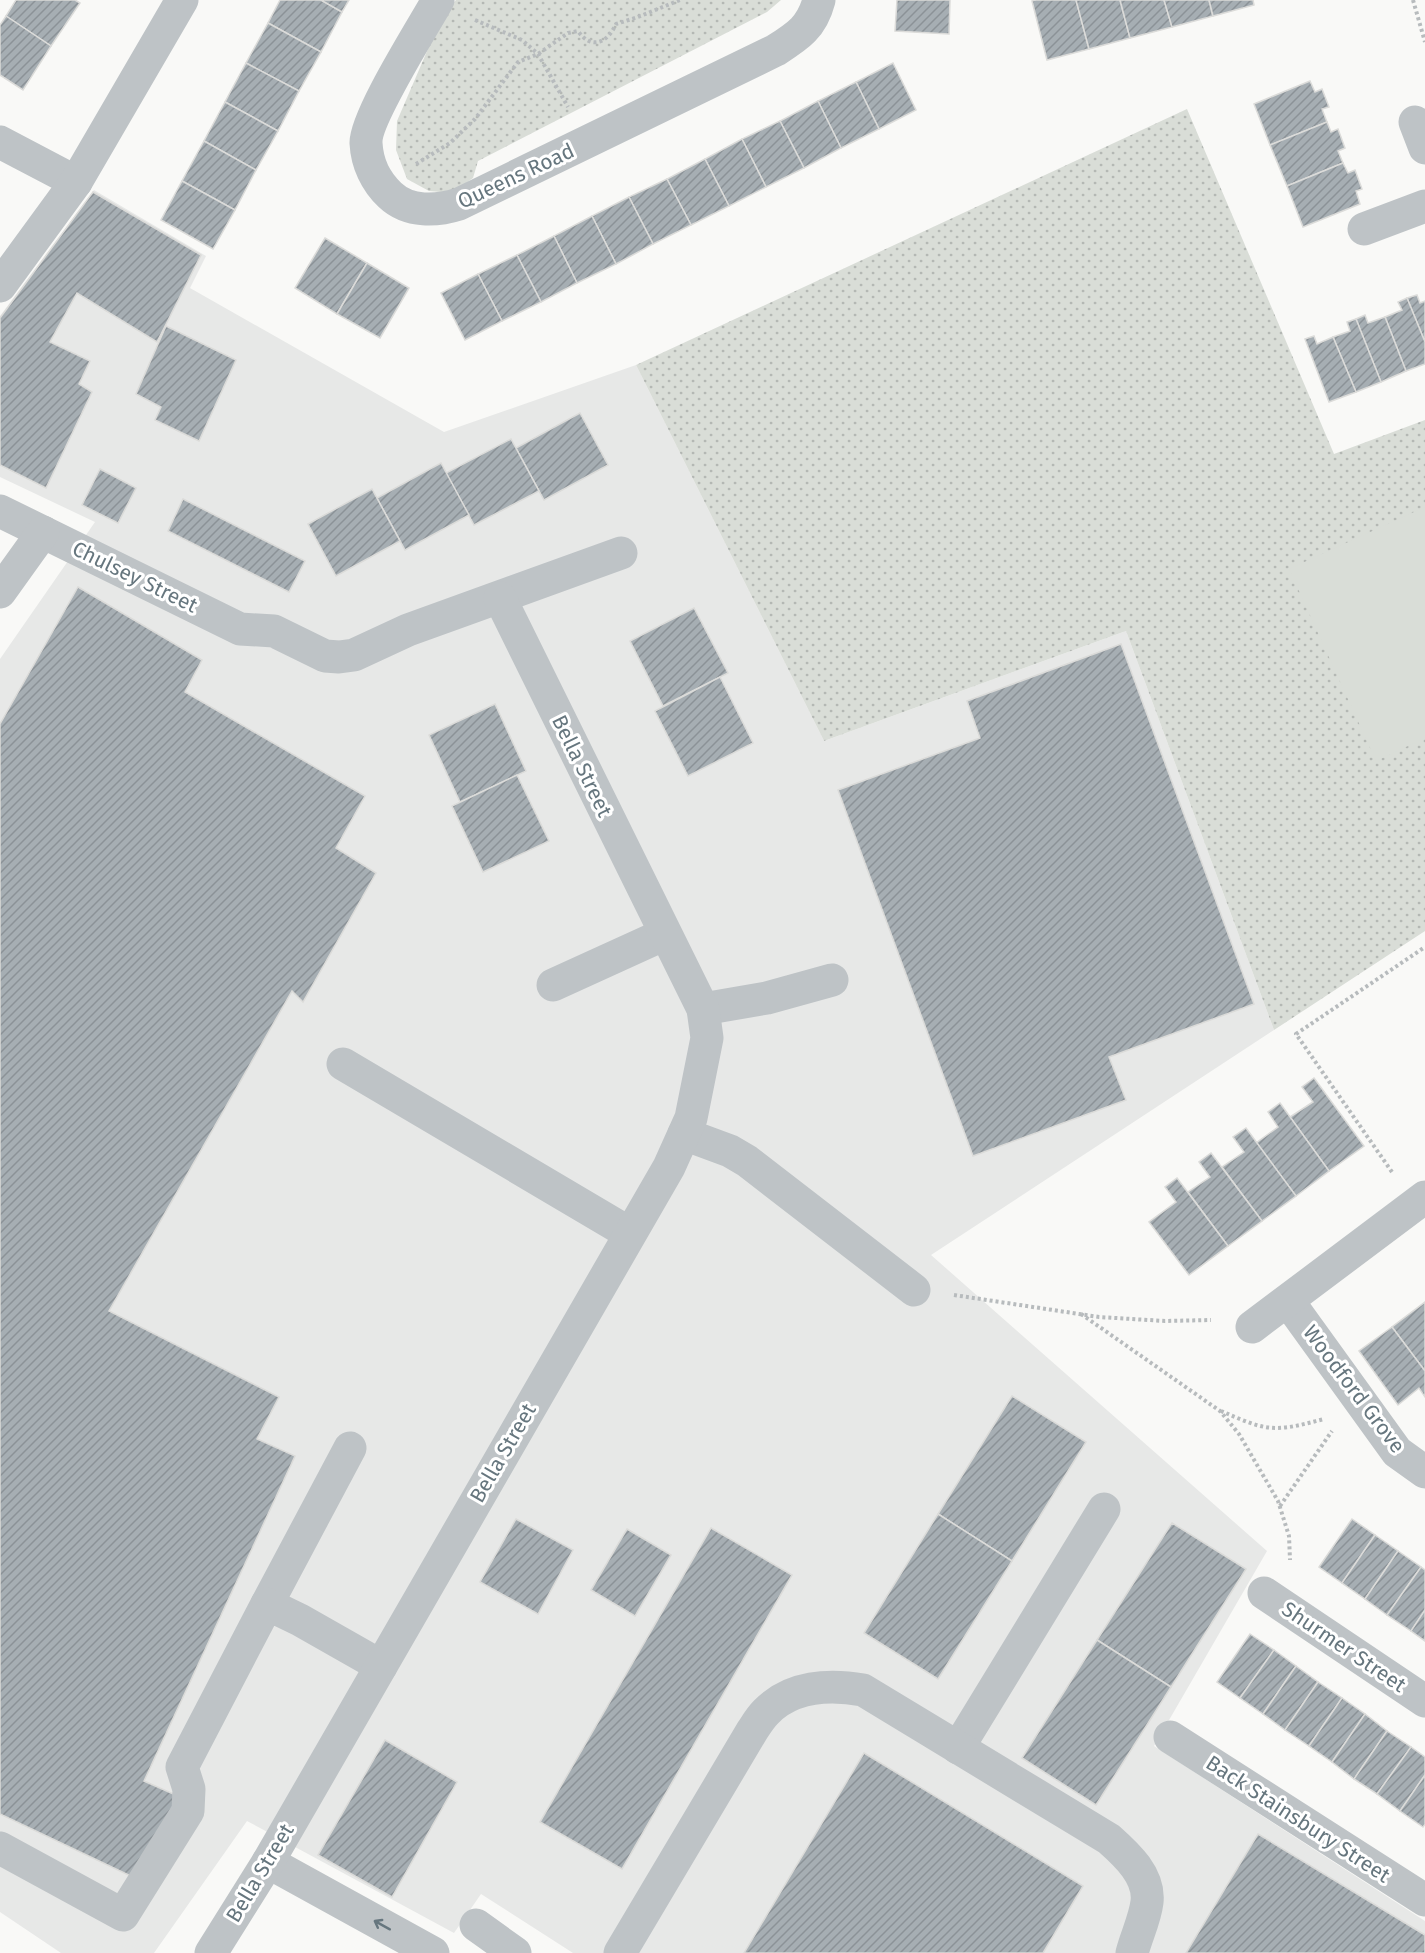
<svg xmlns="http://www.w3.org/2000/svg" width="1425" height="1953" viewBox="0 0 1425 1953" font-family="'Fira Sans',sans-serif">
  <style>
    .built { fill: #e7e8e7 }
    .park { fill: url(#park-dots) }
    .garden { fill: #d9ddd7 }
    .building { fill: url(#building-hatch); stroke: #dbdbd9; stroke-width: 1.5 }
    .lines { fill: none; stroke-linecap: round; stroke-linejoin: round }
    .path { stroke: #b7bbbd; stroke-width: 4; stroke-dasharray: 3 3; stroke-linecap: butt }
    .minor { stroke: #bec3c6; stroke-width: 33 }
    .oneway { stroke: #66767e }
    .labels { text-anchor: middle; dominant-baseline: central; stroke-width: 6; stroke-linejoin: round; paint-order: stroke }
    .street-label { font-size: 21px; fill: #66767e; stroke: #fff }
  </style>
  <defs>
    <pattern id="park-dots" width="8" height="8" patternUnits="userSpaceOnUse" patternTransform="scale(1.5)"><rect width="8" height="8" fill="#d9ddd7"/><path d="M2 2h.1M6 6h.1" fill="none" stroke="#b4b8b4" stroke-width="1.8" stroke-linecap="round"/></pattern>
    <pattern id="building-hatch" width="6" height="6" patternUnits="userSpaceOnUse" patternTransform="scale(1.5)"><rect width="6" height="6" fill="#a6aeb3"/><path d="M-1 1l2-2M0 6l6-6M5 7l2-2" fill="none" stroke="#8b9297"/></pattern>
  </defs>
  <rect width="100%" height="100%" fill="#f9f9f7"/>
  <!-- built -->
  <path class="built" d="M94,190L206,256L190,288L444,432L636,365L824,741L1126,631L1274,1030L931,1255L1267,1551L1154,1746L1425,1921V1953H573L481,1894L454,1933L247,1821L154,1953H61L0,1912V659L95,522L0,477V316Z"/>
  <!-- park -->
  <g class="park">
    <path d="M456,0H781L767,12L478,161L473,178L452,193L429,191L407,179L396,150L397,121L443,14Z"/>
    <path d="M1187,109L1334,454L1425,420V931L1274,1030L1126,631L824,741L636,365Z"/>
  </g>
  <!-- garden -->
  <path class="garden" d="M1425,507V738L1376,761L1289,569Z"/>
  <!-- building -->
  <g class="building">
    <path d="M16,0H75L80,3L51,46L6,16Z"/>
    <path d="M280,0H321L342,12L321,52L268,23Z"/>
    <path d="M321,0H349L342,12Z"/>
    <path d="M897,0H950L949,34L895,31Z"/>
    <path d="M1036,0H1076L1089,49L1047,60L1032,1Z"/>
    <path d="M1076,0H1120L1130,38L1089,49Z"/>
    <path d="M1120,0H1164L1172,27L1130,38Z"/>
    <path d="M1164,0H1209L1213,16L1172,27Z"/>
    <path d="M1209,0H1253L1254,5L1213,16Z"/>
    <path d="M6,16L51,46L23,90L0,75V25Z"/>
    <path d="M268,23L321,52L299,91L246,63Z"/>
    <path d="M246,63L299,91L278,131L225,102Z"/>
    <path d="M893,63L916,110L879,129L856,82Z"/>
    <path d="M1310,81L1315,92L1322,89L1329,107L1322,109L1327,122L1270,145L1254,104Z"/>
    <path d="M856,82L879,129L841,148L818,101Z"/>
    <path d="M818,101L841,148L804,168L780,121Z"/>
    <path d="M225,102L278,131L256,170L204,141Z"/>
    <path d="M780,121L804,168L766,187L742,139Z"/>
    <path d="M1327,122L1331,132L1338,129L1345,148L1338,151L1343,163L1287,186L1270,145Z"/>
    <path d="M742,139L766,187L729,206L705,159Z"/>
    <path d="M204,141L256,170L235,210L182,181Z"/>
    <path d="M705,159L729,206L691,225L667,179Z"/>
    <path d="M1343,163L1348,173L1355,170L1362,189L1356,191L1360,204L1303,227L1287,186Z"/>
    <path d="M667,179L691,225L653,244L629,197Z"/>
    <path d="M182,181L235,210L213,249L161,220Z"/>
    <path d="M93,192L201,255L157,342L77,293L50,342L90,361L79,384L92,392L46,488L0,465V318Z"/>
    <path d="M629,197L653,244L616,264L592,216Z"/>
    <path d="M592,216L616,264L577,283L554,236Z"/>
    <path d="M554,236L577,283L541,302L517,255Z"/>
    <path d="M325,238L367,263L337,314L295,288Z"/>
    <path d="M517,255L541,302L502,321L478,274Z"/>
    <path d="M367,263L409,288L380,338L337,314Z"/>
    <path d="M478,274L502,321L465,340L441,293Z"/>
    <path d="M1417,295L1420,303L1425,301V342L1407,298Z"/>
    <path d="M1407,298L1425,342V364L1406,371L1385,317L1402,310L1398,302Z"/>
    <path d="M1365,315L1368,323L1385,317L1406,371L1381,382L1356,319Z"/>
    <path d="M1356,319L1381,382L1356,392L1333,337L1350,331L1347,322Z"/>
    <path d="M166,326L236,360L199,441L155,420L161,407L136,394Z"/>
    <path d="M1314,336L1317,344L1333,337L1356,392L1329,402L1305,339Z"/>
    <path d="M580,413L608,465L544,500L516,448Z"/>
    <path d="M511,439L539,491L474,525L446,473Z"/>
    <path d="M441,463L469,515L405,550L377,498Z"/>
    <path d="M100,469L136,488L118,523L82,505Z"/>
    <path d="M372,489L400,541L336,576L308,524Z"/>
    <path d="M183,499L305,561L289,592L168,531Z"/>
    <path d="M78,587L202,660L185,692L365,796L336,848L376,873L303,1002L292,991L109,1311L279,1397L257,1439L295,1456L144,1781L178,1796L137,1879L0,1814V724Z"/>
    <path d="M694,608L728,673L663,706L630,641Z"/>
    <path d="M1121,644L1254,1004L1109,1057L1126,1100L973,1156L838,790L980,738L967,701Z"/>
    <path d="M720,677L753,743L688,776L655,711Z"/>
    <path d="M495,704L526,771L460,802L429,735Z"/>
    <path d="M517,775L549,841L483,872L452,806Z"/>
    <path d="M1314,1078L1364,1146L1329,1171L1290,1117L1313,1102L1302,1087Z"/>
    <path d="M1280,1103L1329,1171L1296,1196L1256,1143L1278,1127L1268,1112Z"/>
    <path d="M1246,1128L1296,1196L1262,1221L1222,1167L1244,1152L1233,1137Z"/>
    <path d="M1211,1153L1262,1221L1228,1246L1188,1192L1210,1177L1199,1162Z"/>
    <path d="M1177,1178L1228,1246L1189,1275L1149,1222L1176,1202L1165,1187Z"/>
    <path d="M1425,1302V1371L1392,1327Z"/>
    <path d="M1392,1327L1425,1371V1397L1419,1388L1398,1405L1359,1351Z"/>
    <path d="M1012,1396L1086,1442L1012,1561L938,1514Z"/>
    <path d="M938,1514L1012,1561L938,1679L864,1633Z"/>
    <path d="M516,1519L573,1550L538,1614L480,1582Z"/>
    <path d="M1352,1519L1375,1535L1342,1583L1319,1567Z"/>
    <path d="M1172,1523L1246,1569L1171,1687L1097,1640Z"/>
    <path d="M711,1528L792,1575L622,1869L540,1822Z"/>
    <path d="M627,1529L671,1555L635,1616L591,1590Z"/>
    <path d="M1375,1535L1398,1551L1365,1599L1342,1583Z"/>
    <path d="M1398,1551L1421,1567L1387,1615L1365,1599Z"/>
    <path d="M1421,1567L1425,1570V1610L1411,1631L1387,1615Z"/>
    <path d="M1425,1610V1641L1411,1631Z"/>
    <path d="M1250,1634L1274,1650L1240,1698L1217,1682Z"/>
    <path d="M1097,1640L1171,1687L1096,1805L1022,1758Z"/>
    <path d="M1274,1650L1296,1666L1263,1714L1240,1698Z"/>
    <path d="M1296,1666L1318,1682L1285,1730L1263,1714Z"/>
    <path d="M1318,1682L1342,1698L1309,1746L1285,1730Z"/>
    <path d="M1342,1698L1365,1714L1332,1762L1309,1746Z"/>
    <path d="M1365,1714L1387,1731L1354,1779L1332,1762Z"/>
    <path d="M1387,1731L1411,1747L1377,1794L1354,1779Z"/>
    <path d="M385,1740L457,1782L392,1897L318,1855Z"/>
    <path d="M1411,1747L1425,1757V1775L1400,1811L1377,1794Z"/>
    <path d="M864,1753L1083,1886L1043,1953H744Z"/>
    <path d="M1425,1775V1824L1423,1827L1400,1811Z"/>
    <path d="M1258,1834L1425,1935V1953H1186Z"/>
  </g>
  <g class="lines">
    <!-- path -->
    <g class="path">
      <path d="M1413,0L1425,42"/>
      <path d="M475,20L522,40L538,54L568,107"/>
      <path d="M416,164L450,143L475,119L518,62L538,54L568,33L578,31C592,51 608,42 616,24L638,17L680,0"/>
      <path d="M1392,1172L1296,1034L1425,947"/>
      <path d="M954,1295L1099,1317L1165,1321L1211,1320"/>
      <path d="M1081,1314L1220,1411L1239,1434L1278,1501L1289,1536L1290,1560"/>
      <path d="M1221,1411C1238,1418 1257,1428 1276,1428C1292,1428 1308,1423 1324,1419"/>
      <path d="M1280,1506L1332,1431"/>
    </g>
    <!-- minor -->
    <g class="minor">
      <path d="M438,0C423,27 365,118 366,143C367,163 376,182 390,195C409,213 437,211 459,204L776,50C798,36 812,27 819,0"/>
      <path d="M1415,122L1425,148"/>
      <path d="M0,142L76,182"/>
      <path d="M1364,229L1425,206"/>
      <path d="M0,286L76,182L182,0"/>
      <path d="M0,511L240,629L274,631L325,656L339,657L354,655L408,630L621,553"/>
      <path d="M0,592L43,532"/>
      <path d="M553,985L665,934"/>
      <path d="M703,1009L767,998L832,980"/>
      <path d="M343,1064L629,1233"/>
      <path d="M684,1134L730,1151L747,1161L914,1290"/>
      <path d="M1288,1301L1397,1452L1425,1472"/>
      <path d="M1252,1327L1425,1197"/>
      <path d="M1264,1593L1425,1701"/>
      <path d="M267,1604L350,1448"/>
      <path d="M1170,1737L1425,1900"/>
      <path d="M958,1748L1104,1509"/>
      <path d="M0,1848L123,1915L188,1811L189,1789L182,1767L267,1604L300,1620L381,1666"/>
      <path d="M268,1862L433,1953"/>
      <path d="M476,1925L515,1953"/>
      <path d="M211,1953L268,1862L669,1167L691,1118L707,1038L703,1009L500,598"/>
      <path d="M620,1953L752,1731C756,1725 760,1718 766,1712C791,1686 829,1684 863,1690L1109,1839C1127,1855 1150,1876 1147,1902C1145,1919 1136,1937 1132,1953"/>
    </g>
  </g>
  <!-- one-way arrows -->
  <defs><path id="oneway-shaft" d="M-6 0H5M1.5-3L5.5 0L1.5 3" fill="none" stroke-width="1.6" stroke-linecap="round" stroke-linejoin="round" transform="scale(1.5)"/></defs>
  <use class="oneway" href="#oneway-shaft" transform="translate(382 1925) rotate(-151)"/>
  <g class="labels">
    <!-- street labels -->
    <g class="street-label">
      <text transform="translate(516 176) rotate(-25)">Queens Road</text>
      <text transform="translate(135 577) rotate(26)">Chulsey Street</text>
      <text transform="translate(582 766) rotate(64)">Bella Street</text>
      <text transform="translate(1354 1389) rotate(53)">Woodford Grove</text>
      <text transform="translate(503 1453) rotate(-60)">Bella Street</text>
      <text transform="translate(1344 1647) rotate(34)">Shurmer Street</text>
      <text transform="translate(1298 1819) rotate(33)">Back Stainsbury Street</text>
      <text transform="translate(260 1873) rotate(-59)">Bella Street</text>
    </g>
  </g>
</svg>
